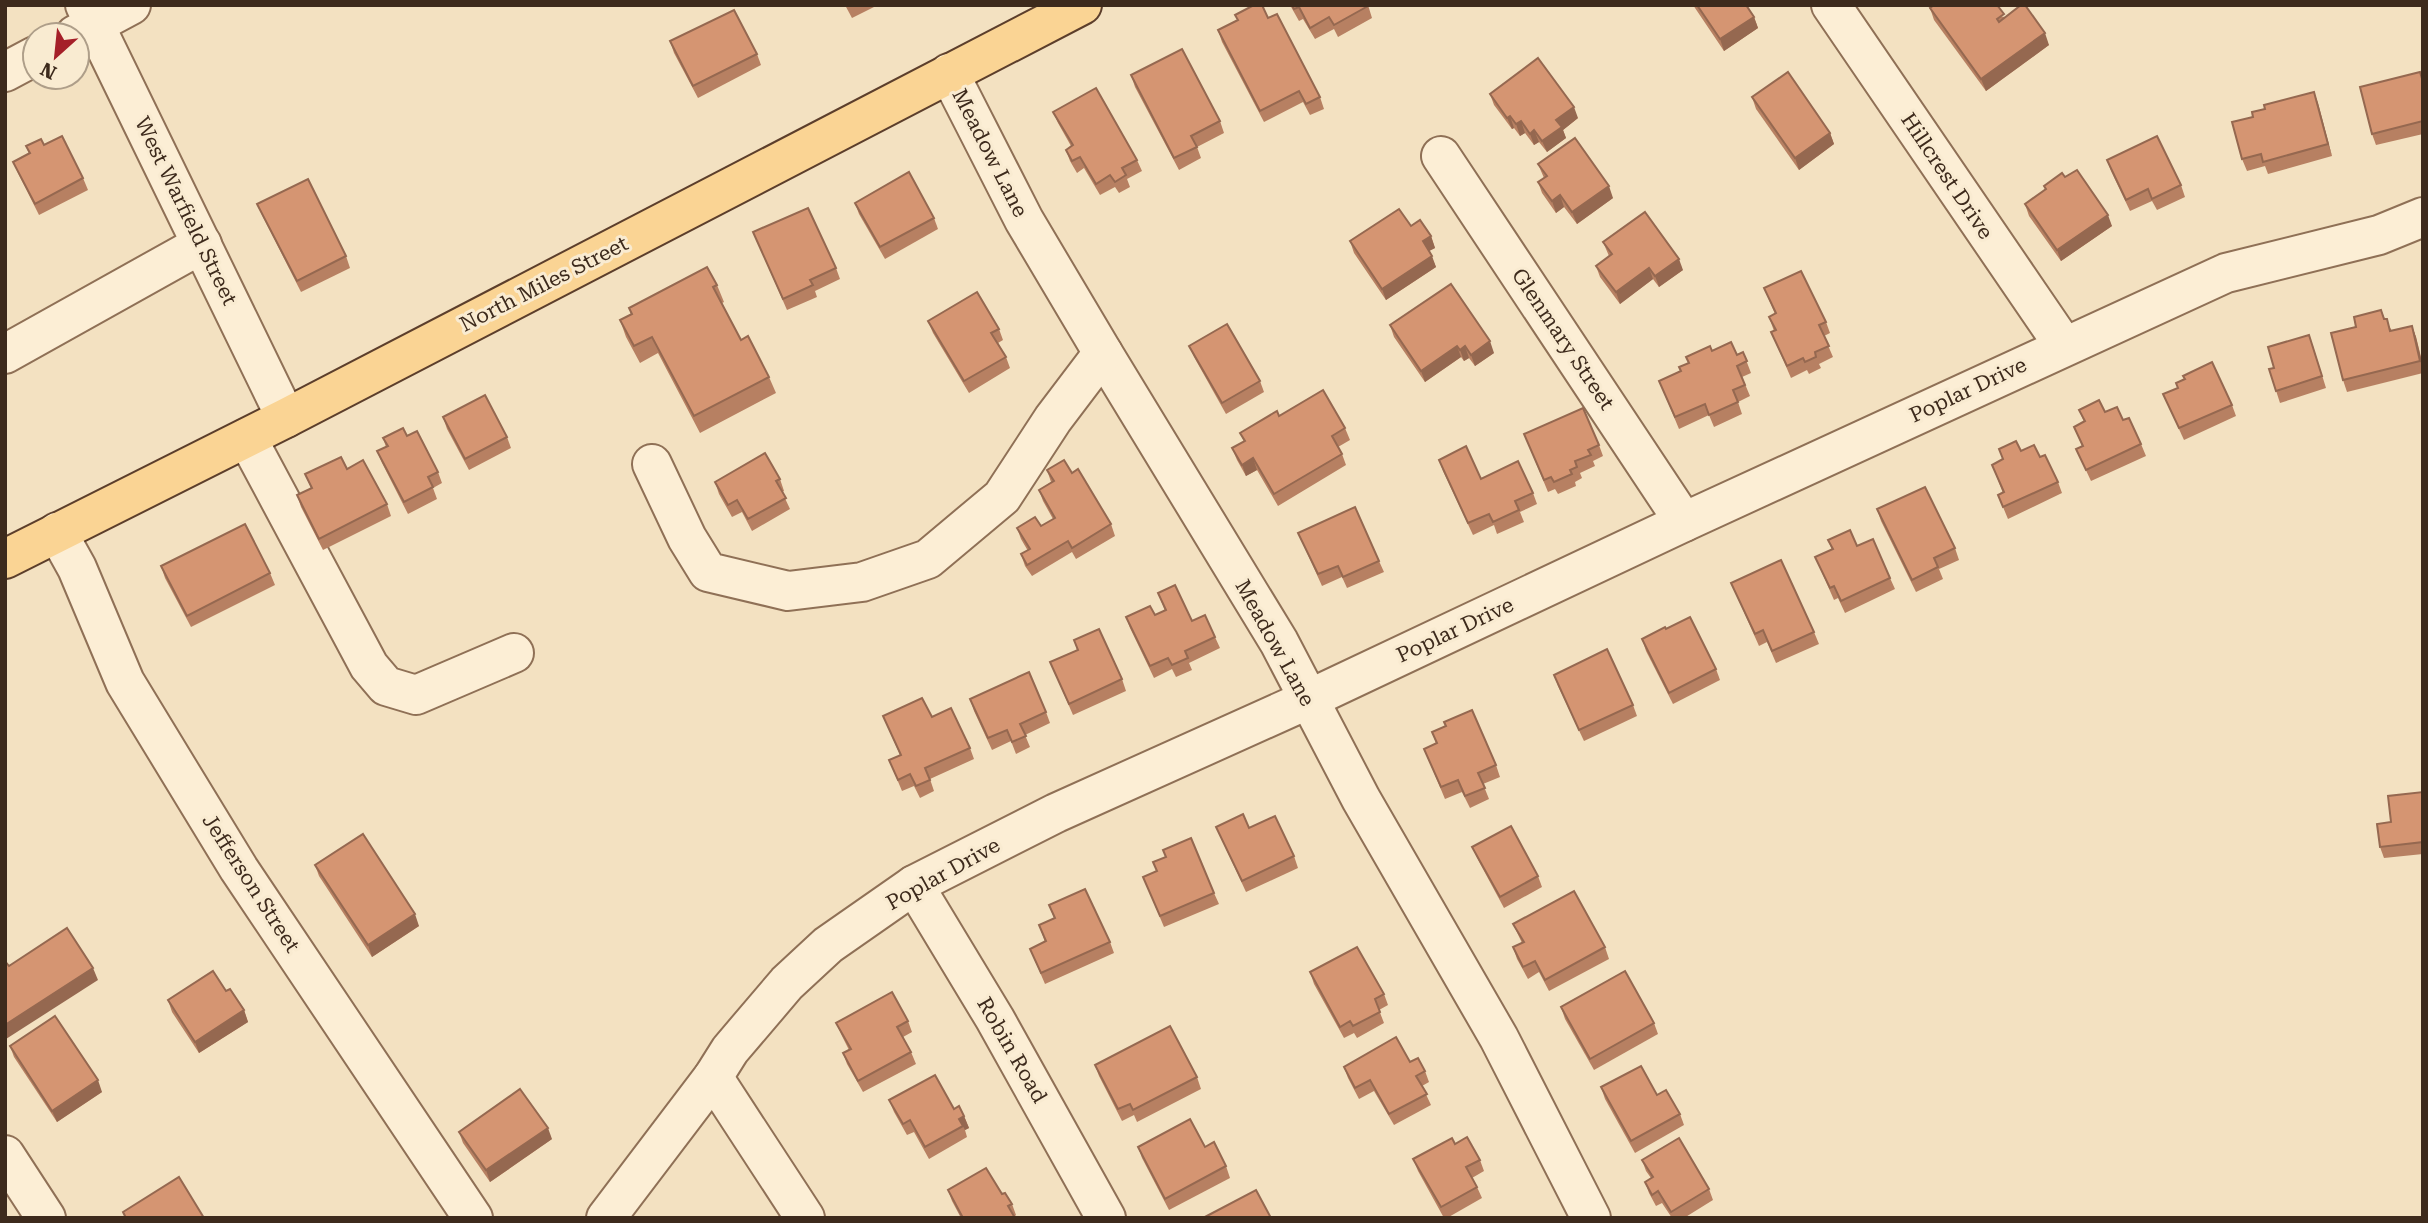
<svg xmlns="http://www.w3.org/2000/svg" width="2428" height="1223" viewBox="0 0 2428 1223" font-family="'Roboto Serif',serif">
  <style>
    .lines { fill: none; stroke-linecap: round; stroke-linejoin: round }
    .minor-casing { stroke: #8f7056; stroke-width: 42 }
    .major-casing { stroke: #5c3e2b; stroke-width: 42 }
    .minor { stroke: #fceed5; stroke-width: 38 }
    .major { stroke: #fad494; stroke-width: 38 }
    .wall { fill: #b78062 }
    .shaded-wall { fill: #956850 }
    .building { fill: #d59572; stroke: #956850; stroke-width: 2 }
    .labels { text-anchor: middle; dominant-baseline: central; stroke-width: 6; stroke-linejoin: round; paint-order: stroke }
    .street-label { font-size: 21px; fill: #3d2a1c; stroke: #f9ebd1 }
  </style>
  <rect width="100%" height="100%" fill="#f3e1c1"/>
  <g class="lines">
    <!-- minor casing -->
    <g class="minor-casing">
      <g id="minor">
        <path d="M85,5L286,418"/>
        <path d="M1831,5L2064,346"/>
        <path d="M75,35L131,5"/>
        <path d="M5,72L35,56"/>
        <path d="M949,73L1024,220L1103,353L1279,642L1361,799L1499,1038L1591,1218"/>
        <path d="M1441,156L1684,522"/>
        <path d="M5,354L202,244"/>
        <path d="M247,438L369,666L386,686L416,695L514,653"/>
        <path d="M652,464L687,538L708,572L788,591L862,582L928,559L1002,497L1053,419L1103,353"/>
        <path d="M57,532L77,568L125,682L239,869L473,1218"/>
        <path d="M914,885L995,1019L1106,1218"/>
        <path d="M713,1077L805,1218"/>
        <path d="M5,1155L46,1218"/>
        <path d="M606,1218L713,1077L730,1050L787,983L828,945L914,885L1056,813L1307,700L1684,522L2226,273L2379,235L2423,217"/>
      </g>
    </g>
    <!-- major casing -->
    <g class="major-casing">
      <path id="major" d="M5,559L286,418L1082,5"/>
    </g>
    <!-- minor -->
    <use href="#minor" class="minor"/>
    <!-- major -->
    <use href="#major" class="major"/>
  </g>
  <!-- wall -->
  <g class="wall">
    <path d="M845,5H878L852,18Z"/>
    <path d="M1290,5H1368L1372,18L1338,37L1334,29L1315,39L1303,19L1299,21Z"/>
    <path d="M1693,5H1750L1747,7L1754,17L1758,28L1724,51Z"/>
    <path d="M1930,8L2005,17L2049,45L1986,91L1934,20Z"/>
    <path d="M1235,15L1268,18L1320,97L1324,109L1310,115L1303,102L1264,122L1222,42L1218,30L1238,21Z"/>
    <path d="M670,41L757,54L761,65L698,98L674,53Z"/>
    <path d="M2420,72L2423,79V134L2376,145L2372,134Z"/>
    <path d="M1131,75L1220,121L1224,133L1197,147L1201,158L1179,170L1135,87Z"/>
    <path d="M2314,92L2332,156L2268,174L2265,166L2247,171L2242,159L2253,117L2265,109Z"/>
    <path d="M1490,94L1578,118L1563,130L1566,138L1547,152L1539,142L1534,145L1525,133L1520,136L1514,128L1512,129L1494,105Z"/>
    <path d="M1752,97L1830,133L1834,144L1799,170L1756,109Z"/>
    <path d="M1053,112L1137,160L1142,171L1127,179L1130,187L1119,193L1115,187L1100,195L1084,168L1077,173L1070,161L1066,150L1071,146L1058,123Z"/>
    <path d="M44,145L83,178L88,190L39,215L18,173L13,162L29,154L26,146Z"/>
    <path d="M2107,160L2181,185L2185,197L2157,210L2152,201L2130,211L2111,171Z"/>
    <path d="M1538,164L1613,198L1577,224L1564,207L1556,213L1542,193L1538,182L1544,178Z"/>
    <path d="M2065,177L2112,226L2061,261L2029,216L2025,204L2045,190L2044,186Z"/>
    <path d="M855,203L934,218L938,229L885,259L859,214Z"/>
    <path d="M257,204L346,256L350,268L301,292L262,215Z"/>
    <path d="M1411,226L1431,236L1435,248L1429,251L1436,267L1386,300L1354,253L1350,241Z"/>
    <path d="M753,232L836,268L840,279L815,291L817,297L787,310Z"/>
    <path d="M1603,242L1683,270L1659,287L1653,279L1620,304L1600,277L1596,266L1609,256Z"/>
    <path d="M717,285L724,302L722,303L741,340L769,377L776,393L700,433L658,353L640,363L626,337L620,320L631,314L629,308Z"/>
    <path d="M1764,288L1826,322L1830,333L1824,336L1833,357L1819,364L1821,368L1809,374L1807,370L1791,378L1771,332L1774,331L1769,317L1775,314Z"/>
    <path d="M2381,310L2385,319L2392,331L2412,326L2416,337L2423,365V373L2347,392L2343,380L2356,327Z"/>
    <path d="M928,321L999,329L1003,340L998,343L1006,357L1010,368L969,393L933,333Z"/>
    <path d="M1390,325L1494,353L1475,366L1469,358L1464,361L1461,357L1425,382L1394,337Z"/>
    <path d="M1189,346L1260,381L1264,392L1226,414L1194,357Z"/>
    <path d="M2313,346L2326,388L2280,403L2269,369L2274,368Z"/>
    <path d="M1712,351L1737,355L1743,352L1751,373L1742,377L1750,396L1738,402L1742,414L1714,427L1709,415L1679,429L1659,381L1681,371L1688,364Z"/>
    <path d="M2178,388L2232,405L2236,416L2184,440L2163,394Z"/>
    <path d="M2079,410L2105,412L2123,420L2141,444L2146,456L2091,481L2076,449L2082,446L2074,427L2084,422Z"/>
    <path d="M1279,416L1345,428L1350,440L1338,447L1342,454L1346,465L1278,506L1257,470L1246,476L1237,460L1232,448L1244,442L1240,433Z"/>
    <path d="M443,417L507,437L511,448L469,470L447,429Z"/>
    <path d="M1524,434L1599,445L1603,456L1593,461L1595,466L1580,473L1582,478L1575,482L1576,486L1558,494L1555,489L1548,492Z"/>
    <path d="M407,436L438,472L442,483L433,488L437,499L408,514L382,463L377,451L386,447L383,438Z"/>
    <path d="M1999,449L2021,451L2040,457L2058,482L2062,493L2008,519L1998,495L2003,493L1992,465L2003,460Z"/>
    <path d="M1439,460L1481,479L1533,493L1537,504L1520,512L1524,522L1497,534L1494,525L1473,535L1443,471Z"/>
    <path d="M1047,470L1072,473L1111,524L1115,536L1076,559L1072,552L1032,576L1025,566L1021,554L1028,551L1021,539L1017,528L1041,526L1053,519L1043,501L1039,490L1051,482Z"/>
    <path d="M305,474L387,504L391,516L323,550L301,507L297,495L311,488Z"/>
    <path d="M780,479L784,491L782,492L790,509L752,531L742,512L732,517L719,494L715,482Z"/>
    <path d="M1877,509L1955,548L1959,560L1939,569L1943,579L1916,592L1881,521Z"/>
    <path d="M1298,533L1379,561L1384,572L1347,588L1342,577L1322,586Z"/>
    <path d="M1828,540L1857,546L1890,578L1895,589L1845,613L1838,598L1834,600L1815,557L1832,550Z"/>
    <path d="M161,566L270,573L275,585L191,627L165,578Z"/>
    <path d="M1731,583L1814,632L1819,644L1776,663L1767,642L1759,646Z"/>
    <path d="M1158,593L1192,621L1215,637L1220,648L1189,663L1192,670L1176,677L1172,669L1154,678L1130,628L1126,617L1155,615L1165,611Z"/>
    <path d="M1666,629L1716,669L1720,680L1673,704L1646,651L1642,639Z"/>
    <path d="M1074,640L1122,679L1126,691L1073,715L1050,662L1077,650Z"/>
    <path d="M1554,675L1633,705L1637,716L1584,741L1558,686Z"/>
    <path d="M970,699L1046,712L1050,723L1025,735L1030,747L1016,754L1011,741L992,750L974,711Z"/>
    <path d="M883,716L932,717L970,748L974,759L930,779L934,791L920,798L914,786L902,791L889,760L900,755Z"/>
    <path d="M1432,732L1496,765L1500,777L1483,784L1489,799L1470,808L1462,792L1445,799L1424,749L1436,743Z"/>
    <path d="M2423,792V854L2384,858L2380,847L2391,822Z"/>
    <path d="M1216,827L1294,856L1298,868L1246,892L1221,838Z"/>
    <path d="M1472,847L1538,876L1542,887L1504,908L1477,858Z"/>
    <path d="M1153,862L1214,893L1219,904L1164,927L1143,877L1157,871Z"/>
    <path d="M315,865L419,926L372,957L319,876Z"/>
    <path d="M1049,905L1110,942L1114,953L1045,984L1030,949L1045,942L1039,925L1054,918Z"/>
    <path d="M1513,924L1605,947L1609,959L1549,991L1539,972L1528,979L1517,959L1513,947L1522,943Z"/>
    <path d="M1310,972L1384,994L1388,1005L1379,1010L1384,1023L1357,1038L1354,1033L1344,1038L1314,984Z"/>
    <path d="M226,991L244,1010L248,1022L199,1053L172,1012L168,1000Z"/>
    <path d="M1561,1007L1654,1023L1658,1034L1594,1070L1565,1019Z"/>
    <path d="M908,1021L912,1032L903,1037L911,1052L916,1064L863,1092L847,1064L843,1053L849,1050L841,1034L836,1023Z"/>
    <path d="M10,1046L102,1092L57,1122L14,1057Z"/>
    <path d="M1410,1062L1425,1071L1429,1082L1422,1086L1431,1105L1394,1125L1374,1091L1359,1099L1348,1078L1344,1067Z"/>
    <path d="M1095,1065L1197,1077L1201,1089L1137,1122L1134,1115L1122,1121L1099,1076Z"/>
    <path d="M1601,1087L1657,1095L1680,1114L1684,1125L1635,1153L1605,1099Z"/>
    <path d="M889,1100L954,1109L964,1116L969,1128L965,1130L967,1137L929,1159L914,1132L907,1135L894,1112Z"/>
    <path d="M459,1132L552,1139L490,1182L463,1143Z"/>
    <path d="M1455,1144L1480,1160L1484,1171L1472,1178L1477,1187L1482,1198L1447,1218H1444L1418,1171L1413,1159Z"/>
    <path d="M1138,1147H1205L1226,1166L1230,1178L1169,1210L1142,1158Z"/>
    <path d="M1642,1160L1709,1189L1713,1200L1684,1218H1672L1662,1203L1656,1206L1649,1193L1645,1182L1651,1178L1646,1171Z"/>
    <path d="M948,1190L1002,1194L1012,1204L1016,1215L1014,1217L1015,1218H961L952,1201Z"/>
  </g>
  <!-- shaded-wall -->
  <g class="shaded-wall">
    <path d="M1754,17L1758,28L1724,51L1720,39Z"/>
    <path d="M2045,33L2049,45L1986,91L1981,79Z"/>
    <path d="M2314,92L2318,103L2332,156L2328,144Z"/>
    <path d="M1574,107L1578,118L1563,130L1566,138L1547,152L1542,141L1556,120Z"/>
    <path d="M1510,116L1514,128L1512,129L1507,118Z"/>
    <path d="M1521,121L1525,133L1520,136L1516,124Z"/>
    <path d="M1534,130L1539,142L1534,145L1530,134Z"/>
    <path d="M1830,133L1834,144L1799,170L1795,158Z"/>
    <path d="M1609,186L1613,198L1577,224L1572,212Z"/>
    <path d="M1560,195L1564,207L1556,213L1552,201Z"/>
    <path d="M2108,215L2112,226L2061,261L2057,250Z"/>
    <path d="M1431,236L1435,248L1427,252L1423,241Z"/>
    <path d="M1432,256L1436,267L1386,300L1382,289Z"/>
    <path d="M1679,259L1683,270L1659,287L1655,276Z"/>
    <path d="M1649,268L1653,279L1620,304L1616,292Z"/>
    <path d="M2412,326L2416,337L2423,367L2420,361Z"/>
    <path d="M1490,341L1494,353L1475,366L1471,355Z"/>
    <path d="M1457,346L1461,357L1425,382L1421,371Z"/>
    <path d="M1465,346L1469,358L1464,361L1460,350Z"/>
    <path d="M1253,458L1257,470L1246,476L1242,465Z"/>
    <path d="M415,914L419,926L372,957L368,945Z"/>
    <path d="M93,968L98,980L6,1039L5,1025Z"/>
    <path d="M244,1010L248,1022L199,1053L195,1042Z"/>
    <path d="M98,1080L102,1092L57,1122L52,1111Z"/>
    <path d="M964,1116L969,1128L965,1130L959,1119Z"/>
    <path d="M548,1128L552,1139L490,1182L486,1170Z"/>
  </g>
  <!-- building -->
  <g class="building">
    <path d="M1254,5H1262L1268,18L1277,14L1320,97L1306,104L1299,91L1260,111L1218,30L1238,20L1235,15Z"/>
    <path d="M1292,5H1368V6L1334,25L1329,17L1310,28L1299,7L1294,9Z"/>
    <path d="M1697,5H1746L1754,17L1720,39Z"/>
    <path d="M1934,5H1997L2004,14L1997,19L1999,22L2021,5H2025L2045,33L1981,79L1930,8Z"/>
    <path d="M734,10L757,54L693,86L670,41Z"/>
    <path d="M1182,49L1220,121L1191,136L1197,147L1174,158L1131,75Z"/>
    <path d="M1538,58L1574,107L1556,120L1562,127L1542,141L1534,130L1530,134L1521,121L1516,124L1510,116L1507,118L1490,94Z"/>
    <path d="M1788,72L1830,133L1795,158L1752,97Z"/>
    <path d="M2420,72L2423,82V121L2372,134L2360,87Z"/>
    <path d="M1096,88L1137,160L1122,168L1126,175L1115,182L1110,175L1096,184L1080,157L1072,161L1066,150L1073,145L1053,112Z"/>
    <path d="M2314,92L2328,144L2263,162L2261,154L2242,159L2232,122L2253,117L2252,112L2265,109L2264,105Z"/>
    <path d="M62,136L83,178L35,204L13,162L30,153L26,146L41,139L44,145Z"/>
    <path d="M2157,136L2181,185L2152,199L2148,189L2126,200L2107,160Z"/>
    <path d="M1575,138L1609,186L1572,212L1560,195L1552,201L1538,182L1547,176L1538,164Z"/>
    <path d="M2077,170L2108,215L2057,250L2025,204L2046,189L2044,186L2062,173L2065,177Z"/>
    <path d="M909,172L934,218L880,247L855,203Z"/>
    <path d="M308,179L346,256L297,281L257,204Z"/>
    <path d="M808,208L836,268L810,280L813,285L783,299L753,232Z"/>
    <path d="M1399,209L1411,226L1420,220L1431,236L1423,241L1432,256L1382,289L1350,241Z"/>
    <path d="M1645,212L1679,259L1655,276L1649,268L1616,292L1596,266L1612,254L1603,242Z"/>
    <path d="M707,267L717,285L713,287L741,340L748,336L769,377L694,416L652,337L634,346L620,320L632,314L629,308Z"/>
    <path d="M1801,271L1826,322L1819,325L1829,346L1815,352L1816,357L1805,362L1803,358L1787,366L1771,332L1776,330L1769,317L1776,313L1764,288Z"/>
    <path d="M1451,284L1490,341L1471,355L1465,346L1460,350L1457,346L1421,371L1390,325Z"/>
    <path d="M977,292L999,329L991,333L1006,357L964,381L928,321Z"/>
    <path d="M2381,310L2384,319H2387L2390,331L2412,326L2420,361L2343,380L2331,333L2356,327L2354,317Z"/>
    <path d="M1227,324L1260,381L1222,403L1189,346Z"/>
    <path d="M2309,335L2322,376L2276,391L2269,369L2274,368L2268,347Z"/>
    <path d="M1731,342L1737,355L1743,352L1747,361L1737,366L1745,385L1733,390L1738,402L1709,415L1705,404L1675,417L1659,381L1681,371L1679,367L1689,363L1686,357L1710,346L1712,351Z"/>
    <path d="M2212,362L2232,405L2179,428L2163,394L2178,388L2176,383L2185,379L2183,376Z"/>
    <path d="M1323,390L1345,428L1332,436L1342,454L1274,494L1253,458L1242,465L1232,448L1245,441L1240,433L1277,411L1279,416Z"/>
    <path d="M485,395L507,437L465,459L443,417Z"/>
    <path d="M2099,400L2105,412L2117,407L2123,420L2129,418L2141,444L2086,470L2076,449L2083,446L2074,427L2085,421L2079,410Z"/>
    <path d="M1583,408L1599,445L1588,450L1591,455L1575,461L1577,467L1570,470L1572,474L1554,482L1551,477L1544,480L1524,434Z"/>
    <path d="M403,428L407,436L417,431L438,472L428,477L433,487L404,502L377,451L388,446L383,438Z"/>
    <path d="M2016,441L2021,451L2034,445L2040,457L2045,455L2058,482L2003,507L1998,495L2004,492L1992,465L2003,459L1999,449Z"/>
    <path d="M1466,446L1481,479L1518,461L1533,493L1515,501L1519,510L1493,522L1489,514L1468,523L1439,460Z"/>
    <path d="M765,453L780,479L776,481L786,498L748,519L737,500L728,505L715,482Z"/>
    <path d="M341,457L347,469L363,460L387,504L319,539L297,495L312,488L305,474Z"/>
    <path d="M1064,460L1072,473L1078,469L1111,524L1072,548L1068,541L1027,565L1021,554L1030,549L1017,528L1035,517L1041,526L1055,518L1039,490L1054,481L1047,470Z"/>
    <path d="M1925,487L1955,548L1934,558L1938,567L1912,580L1877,509Z"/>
    <path d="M1355,507L1379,561L1343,577L1338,566L1318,574L1298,533Z"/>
    <path d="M245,524L270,573L187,616L161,566Z"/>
    <path d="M1850,530L1857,546L1873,539L1890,578L1841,601L1834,586L1830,588L1815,557L1833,549L1828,540Z"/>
    <path d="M1781,560L1814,632L1772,651L1763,630L1755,634L1731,583Z"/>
    <path d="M1175,585L1192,621L1205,615L1215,637L1185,651L1188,658L1172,665L1168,658L1150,666L1126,617L1150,606L1155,615L1166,610L1158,593Z"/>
    <path d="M1690,617L1716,669L1669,693L1642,639L1665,627L1666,629Z"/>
    <path d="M1099,629L1122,679L1069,704L1050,662L1078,650L1074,640Z"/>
    <path d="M1607,649L1633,705L1579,730L1554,675Z"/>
    <path d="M1029,672L1046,712L1020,724L1026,736L1012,742L1007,730L988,738L970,699Z"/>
    <path d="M922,698L932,717L951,708L970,748L925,768L930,780L916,786L910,774L898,780L889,760L901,755L883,716Z"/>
    <path d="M1472,710L1496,765L1478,773L1485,788L1465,796L1458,780L1441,787L1424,749L1437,743L1432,732L1446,726L1444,722Z"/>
    <path d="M2423,792V842L2380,847L2377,824L2391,822L2388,796Z"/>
    <path d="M1243,814L1249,828L1275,816L1294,856L1242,881L1216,827Z"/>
    <path d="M1511,826L1538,876L1500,897L1472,847Z"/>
    <path d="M363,834L415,914L368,945L315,865Z"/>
    <path d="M1191,838L1214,893L1160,916L1143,877L1157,871L1153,862L1166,857L1163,850Z"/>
    <path d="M1085,889L1110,942L1041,973L1030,949L1046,941L1039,925L1055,918L1049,905Z"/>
    <path d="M1574,891L1605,947L1545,980L1535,961L1523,967L1513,947L1524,942L1513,924Z"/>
    <path d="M67,928L93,968L5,1025V961L9,966Z"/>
    <path d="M1357,947L1384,994L1375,999L1380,1012L1353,1026L1350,1021L1340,1027L1310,972Z"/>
    <path d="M213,971L226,991L230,989L244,1010L195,1042L168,1000Z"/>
    <path d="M1625,971L1654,1023L1590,1059L1561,1007Z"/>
    <path d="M892,992L908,1021L897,1027L911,1052L858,1081L843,1053L851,1049L836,1023Z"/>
    <path d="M55,1016L98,1080L52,1111L10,1046Z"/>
    <path d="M1170,1026L1197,1077L1133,1110L1130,1104L1118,1109L1095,1065Z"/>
    <path d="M1396,1037L1410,1062L1418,1058L1425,1071L1416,1076L1427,1094L1389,1114L1370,1080L1355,1088L1344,1067Z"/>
    <path d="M1641,1066L1657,1095L1666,1090L1680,1114L1631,1141L1601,1087Z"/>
    <path d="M935,1075L954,1109L959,1106L964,1116L959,1119L963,1126L925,1147L910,1120L903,1124L889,1100Z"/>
    <path d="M520,1089L548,1128L486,1170L459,1132Z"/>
    <path d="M1190,1119L1205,1147L1214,1142L1226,1166L1165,1199L1138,1147Z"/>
    <path d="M1467,1137L1480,1160L1466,1167L1477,1187L1441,1207L1413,1159L1452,1138L1455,1144Z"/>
    <path d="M1679,1138L1709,1189L1671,1212L1658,1191L1652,1195L1645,1182L1653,1177L1642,1160Z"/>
    <path d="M986,1168L1002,1194L1005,1193L1012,1204L1008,1206L1015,1218H963L948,1190Z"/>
    <path d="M179,1177L204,1218H126L123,1212Z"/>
    <path d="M1256,1190L1271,1218H1203Z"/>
  </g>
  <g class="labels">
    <!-- street labels -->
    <g class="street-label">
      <text transform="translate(990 153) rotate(63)">Meadow Lane</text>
      <text transform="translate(1947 176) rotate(56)">Hillcrest Drive</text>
      <text transform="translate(186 211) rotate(64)">West Warfield Street</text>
      <text transform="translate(544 284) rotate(-27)">North Miles Street</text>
      <text transform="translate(1563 339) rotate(56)">Glenmary Street</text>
      <text transform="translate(1968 390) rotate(-25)">Poplar Drive</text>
      <text transform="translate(1455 630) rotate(-25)">Poplar Drive</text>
      <text transform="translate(1275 643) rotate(61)">Meadow Lane</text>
      <text transform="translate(943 874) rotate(-29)">Poplar Drive</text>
      <text transform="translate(251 883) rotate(57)">Jefferson Street</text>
      <text transform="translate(1012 1050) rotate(60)">Robin Road</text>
    </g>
  </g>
  <!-- border -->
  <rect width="2428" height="1223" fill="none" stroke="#3d2a1c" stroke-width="14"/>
  <!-- north arrow -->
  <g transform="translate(56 56) rotate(207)"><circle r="33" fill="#f9ebd1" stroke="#ae9e89" stroke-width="2"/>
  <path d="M0-5L12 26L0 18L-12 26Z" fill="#a51f28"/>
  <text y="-10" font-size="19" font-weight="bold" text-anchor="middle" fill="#3d2a1c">N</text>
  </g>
</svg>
